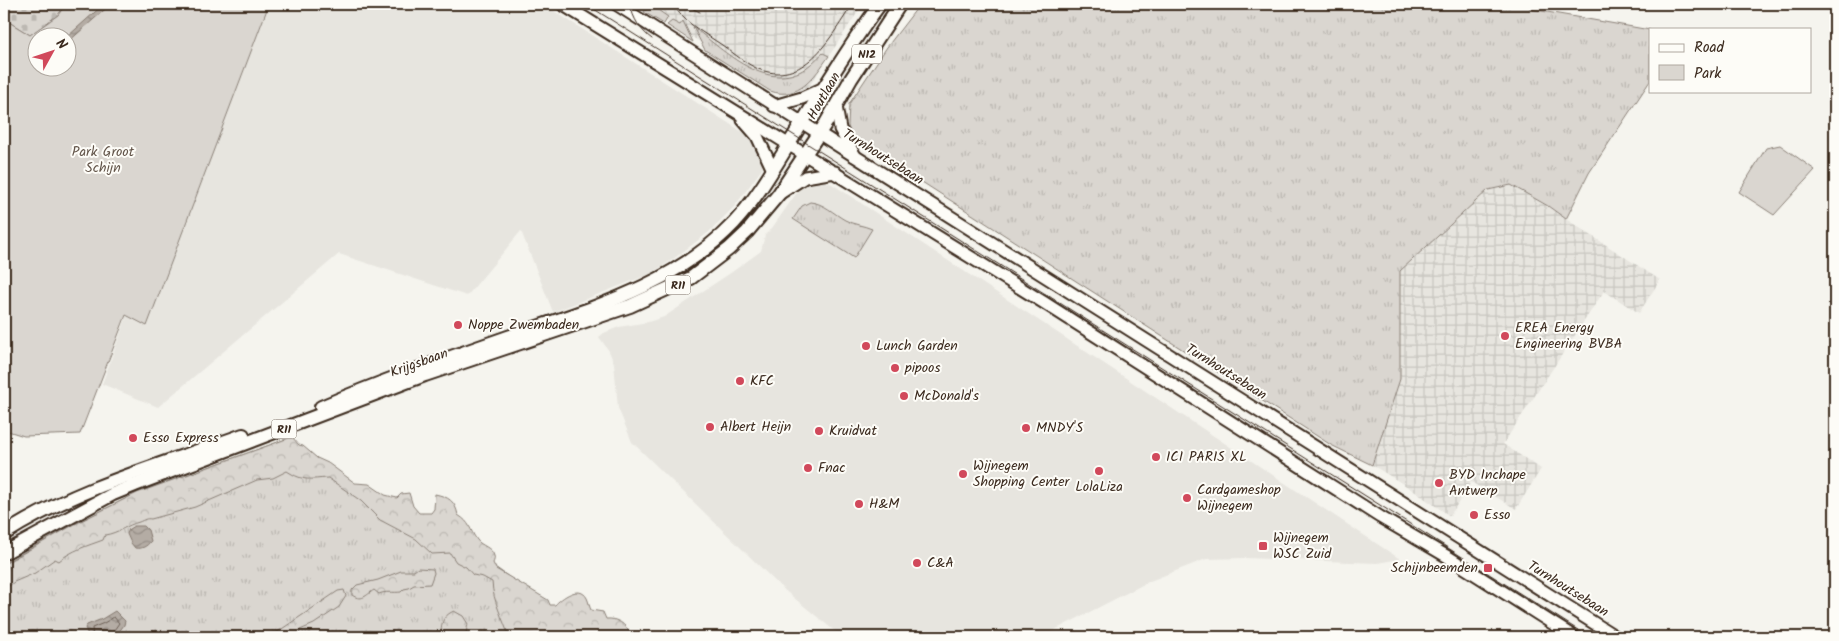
<svg xmlns="http://www.w3.org/2000/svg" width="1839" height="641" viewBox="0 0 1839 641" font-family="Kalam,sans-serif">
  <style>
    .built { fill: #e7e5df }
    .industrial { fill: url(#industrial-grid) }
    .grass { fill: url(#grass-tufts); stroke: #8a8077 }
    .forest { fill: url(#forest-crowns); stroke: #8a8077 }
    .cemetery { fill: url(#cemetery-stones); stroke: #8a8077 }
    .park { fill: #dad6d0; stroke: #8a8077; fill-rule: evenodd }
    .water { fill: url(#water-waves); stroke: #84786e }
    .lines { fill: none; stroke-linecap: round; stroke-linejoin: round }
    .shore { stroke: #6b5e54; stroke-width: 1 }
    .secondary-casing { stroke: #3b2a1e; stroke-width: 15 }
    .primary-casing { stroke: #3b2a1e; stroke-width: 16 }
    .secondary { stroke: #fdfcf7; stroke-width: 11 }
    .primary { stroke: #fdfcf7; stroke-width: 12 }
    .tram { stroke: #3b2a1e; stroke-width: 1 }
    .poi-dot { fill: #d1495b; stroke: #fdfcf7; stroke-width: 2 }
    .labels { text-anchor: middle; dominant-baseline: central; stroke-width: 4; stroke-linejoin: round; paint-order: stroke }
    .shield { fill: #fdfcf7; stroke: #75695f; stroke-width: 1 }
    .shield-label { font-size: 12px; font-weight: bold; fill: #3b2a1e }
    .street-label { font-size: 14px; fill: #3b2a1e; stroke: #fdfcf7 }
    .park-label { font-size: 14px; fill: #63554a; stroke: #fdfcf7 }
    .poi-label { font-size: 14px; fill: #3b2a1e; stroke: #fdfcf7; text-anchor: start }
  </style>
  <defs>
    <pattern id="industrial-grid" width="8" height="8" patternUnits="userSpaceOnUse" patternTransform="scale(1.25)"><rect width="8" height="8" fill="#e7e5df"/><path d="M0 4h8M4 0v8" fill="none" stroke="#c7c5bf"/></pattern>
    <pattern id="grass-tufts" width="24" height="20" patternUnits="userSpaceOnUse" patternTransform="scale(1.25)"><rect width="24" height="20" fill="#dad6d0"/><path d="M3 7l-1-3M5 7V3M7 7l1-3M15 17l-1-3M17 17v-4M19 17l1-3" fill="none" stroke="#bcb8b2"/></pattern>
    <pattern id="forest-crowns" width="20" height="18" patternUnits="userSpaceOnUse" patternTransform="scale(1.25)"><rect width="20" height="18" fill="#dad6d0"/><path d="M2 6a3 3 0 1 1 6 0M12 15a3 3 0 1 1 6 0" fill="none" stroke="#bcb8b2"/></pattern>
    <pattern id="cemetery-stones" width="16" height="16" patternUnits="userSpaceOnUse" patternTransform="scale(1.25)"><rect width="16" height="16" fill="#dad6d0"/><path d="M2 7V4a2 2 0 0 1 4 0v3zM10 15v-3a2 2 0 0 1 4 0v3z" fill="#bcb8b2"/></pattern>
    <pattern id="water-waves" width="16" height="10" patternUnits="userSpaceOnUse" patternTransform="scale(1.25)"><rect width="16" height="10" fill="#b4aca4"/><path d="M0 5q4-4 8 0t8 0" fill="none" stroke="#948c85"/></pattern>
  </defs>
  <rect width="100%" height="100%" fill="#f5f4ee"/>
  <filter id="ink" filterUnits="userSpaceOnUse"><feTurbulence type="fractalNoise" baseFrequency=".02" numOctaves="2"/><feDisplacementMap in="SourceGraphic" scale="10" xChannelSelector="R" yChannelSelector="G"/><feConvolveMatrix kernelMatrix="1 2 1 2 8 2 1 2 1" color-interpolation-filters="sRGB"/></filter>
  <g filter="url(#ink)">
    <!-- built -->
    <g class="built">
      <path d="M269,4H543L744,133L750,139L762,162V169L734,207L709,232L672,260L650,274L553,312L521,231L467,296L339,254L158,407L102,384L127,315L147,325Z"/>
      <path d="M824,181L832,184L1400,559L1377,563L1245,558L1206,559L1150,581L1041,637H842L783,589L632,442L618,408L614,363L609,351L599,337L604,333L619,327L648,322L664,317L732,272L761,251L765,235L772,228L798,191L807,185Z"/>
    </g>
    <!-- industrial -->
    <g class="industrial">
      <path d="M638,4H863L810,85L802,90H778Z"/>
      <path d="M1511,185L1548,206L1566,219L1660,280L1639,313L1604,291L1503,444L1541,469L1516,509L1471,482L1450,516L1408,487L1372,465L1400,379V271L1488,190Z"/>
    </g>
    <!-- grass -->
    <g class="grass">
      <path d="M649,4H657L655,8L668,17L664,24L644,12Z"/>
      <path d="M920,4H1530V9L1650,30V81L1589,173L1566,219L1548,206L1511,185L1488,190L1400,271V379L1372,465L1331,445L852,137L848,126L849,104L887,47Z"/>
      <path d="M672,21L680,25L683,21L693,42L667,25Z"/>
      <path d="M693,27C721,48 761,89 799,72C808,68 816,59 823,53L829,56C814,77 799,101 770,91L705,50Z"/>
      <path d="M810,202C824,203 834,214 845,220C854,225 863,225 872,229L854,258L793,219L802,206Z"/>
      <path d="M289,438L380,504L481,557L541,600L530,637H4V563L75,524L137,493Z"/>
    </g>
    <!-- forest -->
    <g class="forest">
      <path d="M289,438H293L299,445L303,446L317,458L328,463L355,483L369,484L385,495L397,498L401,494L409,493L413,506L419,513H431L434,509L435,494C449,497 455,501 458,515C471,523 469,529 477,540C481,546 492,547 494,556C495,558 494,561 493,563L496,569L548,600L550,605H555C561,598 580,584 587,598C589,602 589,606 591,610L603,612L606,619C617,618 626,624 630,634H637L644,637H509C503,618 493,602 492,582L483,577L473,575L466,567L456,562L450,553L432,554L416,539L380,520L361,501L328,478C310,479 304,482 287,471L273,478L257,480L195,507L151,519C146,518 144,520 139,522C127,525 118,533 105,535L103,540C87,546 72,550 59,561L55,559L35,573L14,582L4,590V564L75,524L137,493Z"/>
      <path d="M418,568L433,569L434,573L430,584L414,585L409,588L404,589L401,592C394,593 385,591 379,594L374,590C366,595 362,602 352,595V590L357,585L378,580L401,571H414Z"/>
      <path d="M344,590L346,596L339,607L314,624L300,630L299,637H270L338,591Z"/>
      <path d="M454,611L463,616L468,624L465,637H442C440,625 442,616 454,611Z"/>
    </g>
    <!-- cemetery -->
    <path class="cemetery" d="M4,4H66L58,15L30,35L4,19Z"/>
    <!-- park -->
    <g class="park">
      <path d="M66,4H269L147,326L126,315L80,434L24,436L8,431L4,413V19L30,35L58,15ZM38,38H68V68H38Z"/>
      <path d="M1780,145L1815,170L1774,215L1739,192L1766,148Z"/>
    </g>
    <!-- water -->
    <g class="water">
      <path d="M104,4H111L68,42L67,37Z"/>
      <path d="M134,526H144L148,530L151,541C146,547 142,549 135,548L131,543L127,534L129,529Z"/>
      <path d="M115,611L125,621L124,625L115,637H89L85,628L87,625L102,619Z"/>
    </g>
    <g class="lines">
      <!-- shore -->
      <path class="shore" d="M93,637L92,628L104,623L114,617L119,623L112,633V637"/>
      <!-- secondary casing -->
      <g class="secondary-casing">
        <g id="secondary">
          <path d="M562,4L1043,302L1380,517L1448,557L1574,637"/>
          <path d="M616,4C948,217 1283,425 1616,637"/>
          <path d="M774,106L802,98L824,88"/>
          <path d="M836,106L840,129L855,156"/>
          <path d="M743,120L757,136L773,170"/>
          <path d="M779,194L805,177L835,172"/>
        </g>
      </g>
      <!-- primary casing -->
      <g class="primary-casing">
        <g id="primary">
          <path d="M321,407C382,381 445,359 508,337C588,309 673,287 734,223C757,198 774,168 792,139C820,94 848,47 880,4"/>
          <path d="M4,534C75,488 164,464 243,435"/>
          <path d="M4,553L113,494L135,485L425,375L630,306L691,278L729,249L747,232L778,195L826,123L851,79L900,4"/>
        </g>
      </g>
      <!-- secondary -->
      <use href="#secondary" class="secondary"/>
      <!-- primary -->
      <use href="#primary" class="primary"/>
      <!-- tram -->
      <g class="tram">
        <path d="M586,4L1589,637"/>
        <path d="M630,4C633,19 640,30 652,39"/>
        <path d="M673,4C682,22 706,34 722,45C735,54 747,65 761,70C807,86 832,34 853,4"/>
        <path d="M683,4L700,12"/>
      </g>
    </g>
  </g>
  <!-- markers -->
  <g class="poi-dot">
    <circle cx="458" cy="325" r="5"/>
    <circle cx="1505" cy="336" r="5"/>
    <circle cx="866" cy="346" r="5"/>
    <circle cx="895" cy="368" r="5"/>
    <circle cx="740" cy="381" r="5"/>
    <circle cx="904" cy="396" r="5"/>
    <circle cx="710" cy="427" r="5"/>
    <circle cx="1026" cy="428" r="5"/>
    <circle cx="819" cy="431" r="5"/>
    <circle cx="133" cy="438" r="5"/>
    <circle cx="1156" cy="457" r="5"/>
    <circle cx="808" cy="468" r="5"/>
    <circle cx="1099" cy="471" r="5"/>
    <circle cx="963" cy="474" r="5"/>
    <circle cx="1439" cy="483" r="5"/>
    <circle cx="1187" cy="498" r="5"/>
    <circle cx="859" cy="504" r="5"/>
    <circle cx="1474" cy="515" r="5"/>
    <rect x="1258" y="541" width="10" height="10" rx="2.5"/>
    <circle cx="917" cy="563" r="5"/>
    <rect x="1483" y="563" width="10" height="10" rx="2.5"/>
  </g>
  <g class="labels">
    <!-- shield labels -->
    <g class="shield">
      <rect x="852" y="44.5" width="30" height="19" rx="4"/>
      <rect x="665.5" y="275.5" width="25" height="19" rx="4"/>
      <rect x="271.5" y="419.5" width="25" height="19" rx="4"/>
    </g>
    <g class="shield-label">
      <text x="867" y="54">N12</text>
      <text x="678" y="285">R11</text>
      <text x="284" y="429">R11</text>
    </g>
    <!-- street labels -->
    <g class="street-label">
      <text transform="translate(824 96) rotate(-60)">Houtlaan</text>
      <text transform="translate(883 157) rotate(32)">Turnhoutsebaan</text>
      <text transform="translate(419 363) rotate(-20)">Krijgsbaan</text>
      <text transform="translate(1226 372) rotate(32)">Turnhoutsebaan</text>
      <text transform="translate(1568 589) rotate(32)">Turnhoutsebaan</text>
    </g>
    <!-- park labels -->
    <g class="park-label">
      <text x="103" y="152">Park Groot<tspan x="103" dy="16">Schijn</tspan></text>
    </g>
    <!-- poi labels -->
    <g class="poi-label">
      <text x="468" y="325">Noppe Zwembaden</text>
      <text x="1515" y="328">EREA Energy<tspan x="1515" dy="16">Engineering BVBA</tspan></text>
      <text x="876" y="346">Lunch Garden</text>
      <text x="905" y="368">pipoos</text>
      <text x="750" y="381">KFC</text>
      <text x="914" y="396">McDonald's</text>
      <text x="720" y="427">Albert Heijn</text>
      <text x="1036" y="428">MNDY'S</text>
      <text x="829" y="431">Kruidvat</text>
      <text x="143" y="438">Esso Express</text>
      <text x="1166" y="457">ICI PARIS XL</text>
      <text x="973" y="466">Wijnegem<tspan x="973" dy="16">Shopping Center</tspan></text>
      <text x="818" y="468">Fnac</text>
      <text x="1449" y="475">BYD Inchape<tspan x="1449" dy="16">Antwerp</tspan></text>
      <text x="1099" y="487" text-anchor="middle">LolaLiza</text>
      <text x="1197" y="490">Cardgameshop<tspan x="1197" dy="16">Wijnegem</tspan></text>
      <text x="869" y="504">H&amp;M</text>
      <text x="1484" y="515">Esso</text>
      <text x="1273" y="538">Wijnegem<tspan x="1273" dy="16">WSC Zuid</tspan></text>
      <text x="927" y="563">C&amp;A</text>
      <text x="1478" y="568" text-anchor="end">Schijnbeemden</text>
    </g>
  </g>
  <!-- margin -->
  <rect width="1839" height="641" fill="none" stroke="#fdfcf7" stroke-width="20"/>
  <rect x="10" y="10" width="1819" height="621" fill="none" stroke="#3b2a1e" stroke-width="2" filter="url(#ink)"/>
  <!-- legend -->
  <rect x="1649" y="28" width="162" height="65" fill="#fdfcf7" stroke="#afa8a0"/>
  <rect x="1659" y="44" width="25" height="8" fill="#fdfcf7" stroke="#afa8a0"/>
  <text x="1694" y="52" font-size="15" fill="#3b2a1e">Road</text>
  <rect x="1659" y="65" width="25" height="15" fill="#dad6d0" stroke="#afa8a0"/>
  <text x="1694" y="78" font-size="15" fill="#3b2a1e">Park</text>
  <!-- north arrow -->
  <g transform="translate(52 52) rotate(50)"><circle r="24" fill="#fdfcf7" stroke="#afa8a0"/>
  <path d="M0-4L9 19L0 12L-9 19Z" fill="#d1495b"/>
  <text y="-8" font-size="14" font-weight="bold" text-anchor="middle" fill="#3b2a1e">N</text>
  </g>
</svg>
